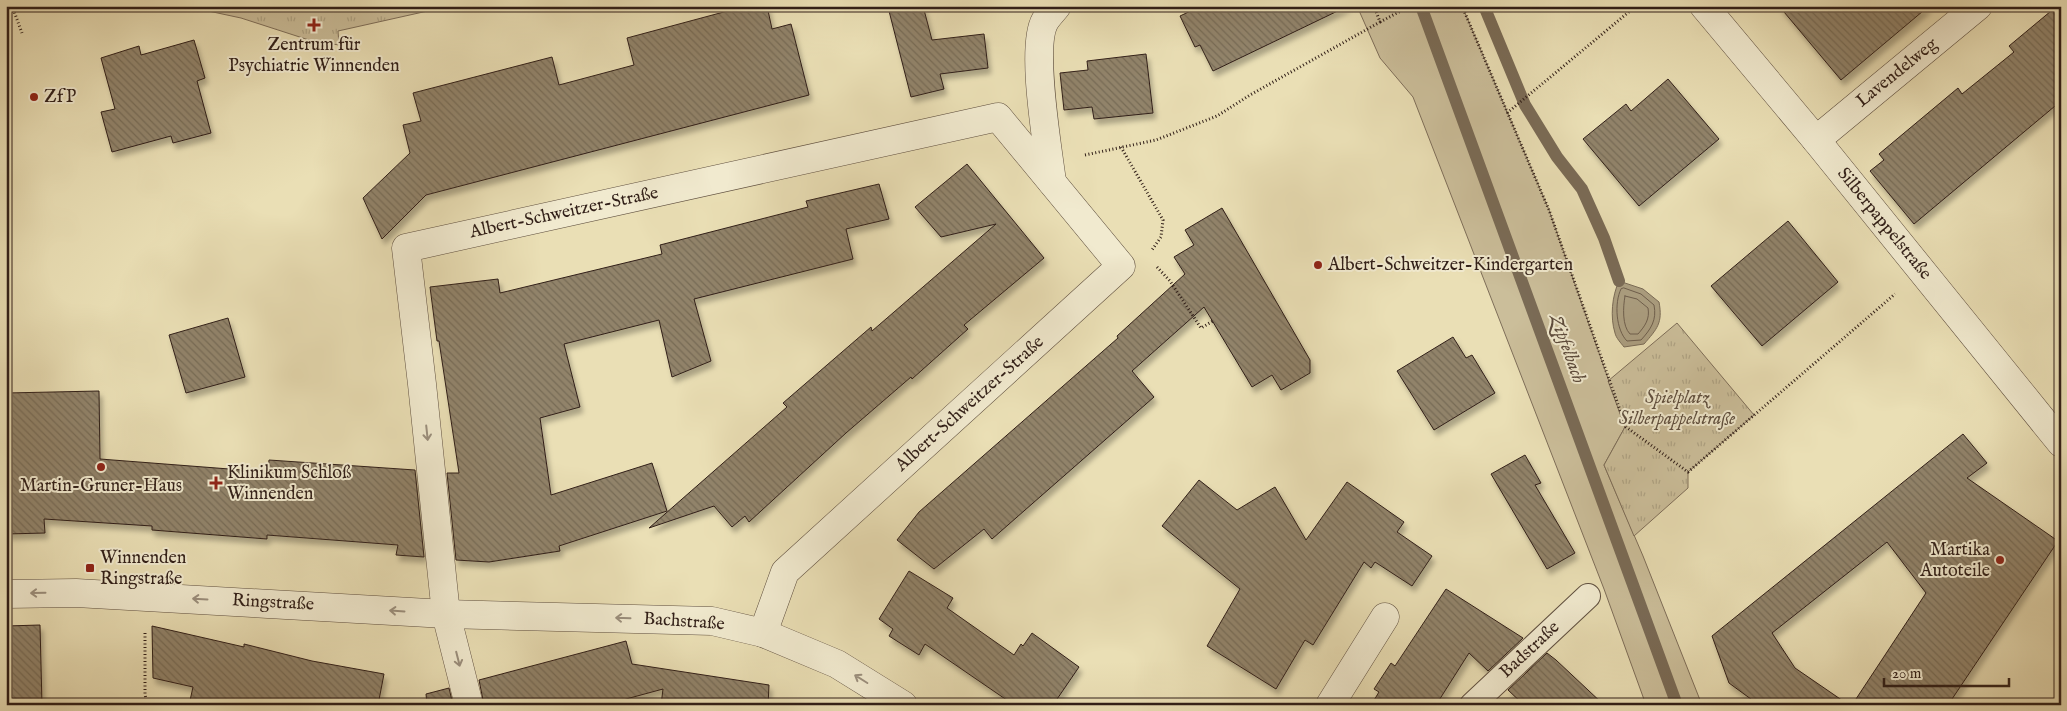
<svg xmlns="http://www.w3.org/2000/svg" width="2067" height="711" viewBox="0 0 2067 711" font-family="'IM FELL English',serif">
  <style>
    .green { fill: #cbbe9a; stroke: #7e6e59 }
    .park { fill: url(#park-tufts); stroke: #7e6e59 }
    .water { fill: #ab9e80; stroke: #7a6b56 }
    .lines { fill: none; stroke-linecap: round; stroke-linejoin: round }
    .shore { stroke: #6e5e4c; stroke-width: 1 }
    .stream { stroke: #7a6b56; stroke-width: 12 }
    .building { fill: url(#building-back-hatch); stroke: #311f18; filter: url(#shadow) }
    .service-casing { stroke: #5f4f3f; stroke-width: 26 }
    .minor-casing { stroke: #5f4f3f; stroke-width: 29 }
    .tertiary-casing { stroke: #5f4f3f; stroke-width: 29 }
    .path { stroke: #311f18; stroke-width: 3; stroke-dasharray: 1 2.5; stroke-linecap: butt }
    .service { stroke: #f1eacf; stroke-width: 24 }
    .minor { stroke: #f1eacf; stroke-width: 28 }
    .tertiary { stroke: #f1eacf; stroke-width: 28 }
    .oneway { stroke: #9b8f7d }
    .poi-dot { fill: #8f2418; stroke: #f1eacf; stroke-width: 2 }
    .labels { text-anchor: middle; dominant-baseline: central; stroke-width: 4; stroke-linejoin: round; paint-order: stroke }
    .poi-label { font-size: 18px; fill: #311f18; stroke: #f1eacf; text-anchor: start }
    .street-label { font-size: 18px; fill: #311f18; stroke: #f1eacf }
    .park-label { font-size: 18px; font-style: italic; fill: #5f4f3f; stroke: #f1eacf }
    .water-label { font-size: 19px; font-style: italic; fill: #5c4b3c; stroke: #f1eacf }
  </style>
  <defs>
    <pattern id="park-tufts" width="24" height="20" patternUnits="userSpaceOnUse" patternTransform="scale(1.25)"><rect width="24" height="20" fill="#cbbe9a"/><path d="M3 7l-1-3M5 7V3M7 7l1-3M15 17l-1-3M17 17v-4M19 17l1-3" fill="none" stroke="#afa384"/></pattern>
    <pattern id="building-back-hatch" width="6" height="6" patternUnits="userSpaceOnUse" patternTransform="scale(1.25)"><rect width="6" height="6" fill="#91836a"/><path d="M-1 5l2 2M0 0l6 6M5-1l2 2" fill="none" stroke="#776b56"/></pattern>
    <filter id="shadow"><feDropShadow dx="3" dy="5.5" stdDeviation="2.5" flood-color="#0004"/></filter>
  </defs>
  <rect width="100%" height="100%" fill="#eadfb5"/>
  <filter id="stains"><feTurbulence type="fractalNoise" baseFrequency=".004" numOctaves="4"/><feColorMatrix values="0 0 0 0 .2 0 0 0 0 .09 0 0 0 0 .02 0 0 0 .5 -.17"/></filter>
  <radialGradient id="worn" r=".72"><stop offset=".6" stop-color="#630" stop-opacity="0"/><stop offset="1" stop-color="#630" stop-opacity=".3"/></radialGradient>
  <!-- green -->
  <path class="green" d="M1357,6H1462L1549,210L1625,427L1604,465L1643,556L1702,705H1646L1604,589L1413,97L1380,58Z"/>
  <!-- park -->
  <g class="park">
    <path d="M185,6H450L338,31L339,45L312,41L241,18Z"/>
    <path d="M1677,323L1754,415L1688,472V488L1634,536L1604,465L1625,427L1608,381Z"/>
  </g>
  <!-- water -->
  <path class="water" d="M1619,281L1643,289L1659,302C1663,323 1657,329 1644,344L1624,347C1621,343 1616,338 1615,333C1610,317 1612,296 1619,281Z"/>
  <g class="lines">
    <!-- shore -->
    <g class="shore">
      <path d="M1624,288L1641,294L1654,305C1657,320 1651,329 1641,340L1627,341C1616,330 1614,303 1621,289Z"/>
      <path d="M1625,296L1637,299L1648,308C1650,319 1645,326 1638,334H1630C1622,326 1623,307 1625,296Z"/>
    </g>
    <!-- stream -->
    <g class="stream">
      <path d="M1421,6L1677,705"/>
      <path d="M1484,6L1525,105L1557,157L1582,189L1604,238L1619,281"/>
    </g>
  </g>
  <!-- building -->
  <g class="building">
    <path d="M746,6H767L772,29L791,24L809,95L426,195L382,239L363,198L410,153L403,125L421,121L413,93L552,57L559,85L634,65L627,38Z"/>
    <path d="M910,6H923L932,40L984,34L988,68L940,74L944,89L911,97L889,11Z"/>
    <path d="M1201,6H1348L1213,71L1200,45L1195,47L1180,16Z"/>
    <path d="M1779,6H1929L1841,80Z"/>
    <path d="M2057,6H2061V101L1914,224L1870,171L1884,160L1879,154L1958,88L1962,94L2014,52L2009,46Z"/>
    <path d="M194,40L205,78L197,81L211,133L173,143L171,136L112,152L101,112L115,109L101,58L139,46L141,55Z"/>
    <path d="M1146,54L1153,113L1094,119L1092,107L1064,110L1060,73L1088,70L1087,61Z"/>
    <path d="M1668,79L1719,139L1639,206L1583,139L1626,104L1631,111Z"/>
    <path d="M967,164L1044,258L964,325L968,329L912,379L911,377L846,433L749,522L745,516L732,527L714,506L649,528L787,407L783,403L871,327L872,331L996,224L941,237L915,207Z"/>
    <path d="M879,184L889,219L846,229L853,259L694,299L711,361L672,377L659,320L564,344L580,407L540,418L551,495L652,463L667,511L559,546L560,551L489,562L456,560L447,473H459L439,341H437L430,287L498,279L500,293L662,254L660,245L808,207L806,201Z"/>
    <path d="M1222,208L1310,360V373L1281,390L1272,375L1252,387L1204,307L1132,371L1154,397L992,539L984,529L934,569L897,540L919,512L1118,338L1117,336L1185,274L1174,257L1194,245L1185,230Z"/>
    <path d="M1788,221L1838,282L1762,346L1711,286Z"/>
    <path d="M228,318L245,377L186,393L169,335Z"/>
    <path d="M1453,337L1466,358L1472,355L1495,393L1434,430L1397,371Z"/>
    <path d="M99,391L100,459L268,472L269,460L415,470L424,557L396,555L398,545L267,535V539L152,530V526L44,519L45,533L6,534V393Z"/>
    <path d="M1963,434L1987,463L1967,478L2058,541L1948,705H1852L1926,593L1887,542L1772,633L1795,668L1849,705H1759L1729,683L1712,636Z"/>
    <path d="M1525,455L1541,483L1535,485L1575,553L1547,569L1491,474Z"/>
    <path d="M1199,480L1237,510L1275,487L1306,540L1347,482L1404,522L1397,532L1432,556L1412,586L1375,562L1371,568L1364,562L1313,645L1305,640L1276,689L1207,646L1240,589L1162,526Z"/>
    <path d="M909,571L953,598L947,608L1014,655L1021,644L1023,646L1032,633L1079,667L1053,705H1014L925,644L919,655L889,636L893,629L879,619Z"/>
    <path d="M1446,589L1523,638L1488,671L1469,653L1436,705H1371L1379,692L1374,689L1391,663L1395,666Z"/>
    <path d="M40,625L42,705H6V626Z"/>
    <path d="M152,626L244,647V644L312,661L384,674L378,705H189L193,687L153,678Z"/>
    <path d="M626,641L632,664L769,685L768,705H661L663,689L604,705H484L479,680Z"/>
    <path d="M1547,653L1556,660L1604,705H1524L1508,690Z"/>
    <path d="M449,688L453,705H427L426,694Z"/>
  </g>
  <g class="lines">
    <!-- service casing -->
    <g class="service-casing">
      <path id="service" d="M1472,705L1588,596"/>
    </g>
    <!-- minor casing -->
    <g class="minor-casing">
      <g id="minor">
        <path d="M1704,6L1816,140L2061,443"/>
        <path d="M1816,140L1978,6"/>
        <path d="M1052,182C1048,149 1030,47 1045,21C1048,16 1053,11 1057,6"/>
        <path d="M469,705L446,614L422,384L406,248L998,117L1121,266L785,572L763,633"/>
        <path d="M1330,705L1385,617"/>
      </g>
    </g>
    <!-- tertiary casing -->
    <g class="tertiary-casing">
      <path id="tertiary" d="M6,594L76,593L446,614L712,621L763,633L837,664L903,705"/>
    </g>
    <!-- path -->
    <g class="path">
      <path d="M12,6L22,33"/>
      <path d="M1462,6L1549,210L1626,427L1688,472L1895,294"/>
      <path d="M1380,22L1410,6"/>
      <path d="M1507,113L1636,6"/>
      <path d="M1121,147L1163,220L1161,237L1152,250"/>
      <path d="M1085,155L1156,140L1217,116L1250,95L1380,22L1374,6"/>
      <path d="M1157,267L1170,281L1201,328L1213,321"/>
      <path d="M145,633V694L147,705"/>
    </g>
    <!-- service -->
    <use href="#service" class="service"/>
    <!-- minor -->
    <use href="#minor" class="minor"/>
    <!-- tertiary -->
    <use href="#tertiary" class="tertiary"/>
  </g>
  <!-- one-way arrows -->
  <defs><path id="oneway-shaft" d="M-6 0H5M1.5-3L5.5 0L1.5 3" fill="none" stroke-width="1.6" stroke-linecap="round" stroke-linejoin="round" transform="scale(1.25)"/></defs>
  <g class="oneway">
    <use href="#oneway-shaft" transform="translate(427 433) rotate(84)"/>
    <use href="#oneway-shaft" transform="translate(38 593) rotate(179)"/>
    <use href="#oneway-shaft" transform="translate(200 599) rotate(-177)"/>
    <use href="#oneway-shaft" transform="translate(397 611) rotate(-176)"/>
    <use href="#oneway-shaft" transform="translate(623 618) rotate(-178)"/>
    <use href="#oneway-shaft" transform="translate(458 659) rotate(76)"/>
    <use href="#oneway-shaft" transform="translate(861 679) rotate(-148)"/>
  </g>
  <!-- markers -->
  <g class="poi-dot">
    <path d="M311.5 17.5h5v5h5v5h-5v5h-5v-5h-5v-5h5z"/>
    <circle cx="34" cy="97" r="5"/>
    <circle cx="1318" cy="265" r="5"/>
    <circle cx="101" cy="467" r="5"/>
    <path d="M213.5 475.5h5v5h5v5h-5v5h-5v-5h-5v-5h5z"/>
    <circle cx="2000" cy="560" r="5"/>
    <rect x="85" y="563" width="10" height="10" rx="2.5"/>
  </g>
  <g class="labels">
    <!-- poi labels -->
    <g class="poi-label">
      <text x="314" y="45" text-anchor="middle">Zentrum für<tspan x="314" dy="21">Psychiatrie Winnenden</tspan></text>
      <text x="44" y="97">ZfP</text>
      <text x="1328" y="265">Albert-Schweitzer-Kindergarten</text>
      <text x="227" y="473">Klinikum Schloß<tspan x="227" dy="21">Winnenden</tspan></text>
      <text x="101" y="486" text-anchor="middle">Martin-Gruner-Haus</text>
      <text x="1990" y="550" text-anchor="end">Martika<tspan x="1990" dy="21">Autoteile</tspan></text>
      <text x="100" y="558">Winnenden<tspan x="100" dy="21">Ringstraße</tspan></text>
    </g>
    <!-- street labels -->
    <g class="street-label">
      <text transform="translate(1897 73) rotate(-39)">Lavendelweg</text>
      <text transform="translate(564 213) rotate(-12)">Albert-Schweitzer-Straße</text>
      <text transform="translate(1884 224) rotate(51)">Silberpappelstraße</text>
      <text transform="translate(970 404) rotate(-42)">Albert-Schweitzer-Straße</text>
      <text transform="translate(273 603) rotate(3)">Ringstraße</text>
      <text transform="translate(684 622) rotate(4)">Bachstraße</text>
      <text transform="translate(1530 650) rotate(-43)">Badstraße</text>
    </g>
    <!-- park labels -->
    <g class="park-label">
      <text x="1677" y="398">Spielplatz<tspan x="1677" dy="21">Silberpappelstraße</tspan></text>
    </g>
    <!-- water labels -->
    <g class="water-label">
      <text transform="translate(1567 349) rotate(70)">Zipfelbach</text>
    </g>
  </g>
  <!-- margin -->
  <rect width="2067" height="711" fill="none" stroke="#eadfb5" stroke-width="25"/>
  <rect x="8" y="8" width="2052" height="696" fill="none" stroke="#311f18" stroke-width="2.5"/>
  <rect x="12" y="12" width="2042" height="686" fill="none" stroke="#311f18"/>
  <!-- scale -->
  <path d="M1884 678v8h125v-8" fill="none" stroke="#311f18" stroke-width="2.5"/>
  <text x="1892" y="678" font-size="15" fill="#311f18" stroke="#f1eacf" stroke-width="4" paint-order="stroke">20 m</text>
  <rect width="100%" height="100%" filter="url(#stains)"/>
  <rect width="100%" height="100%" fill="url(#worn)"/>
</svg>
